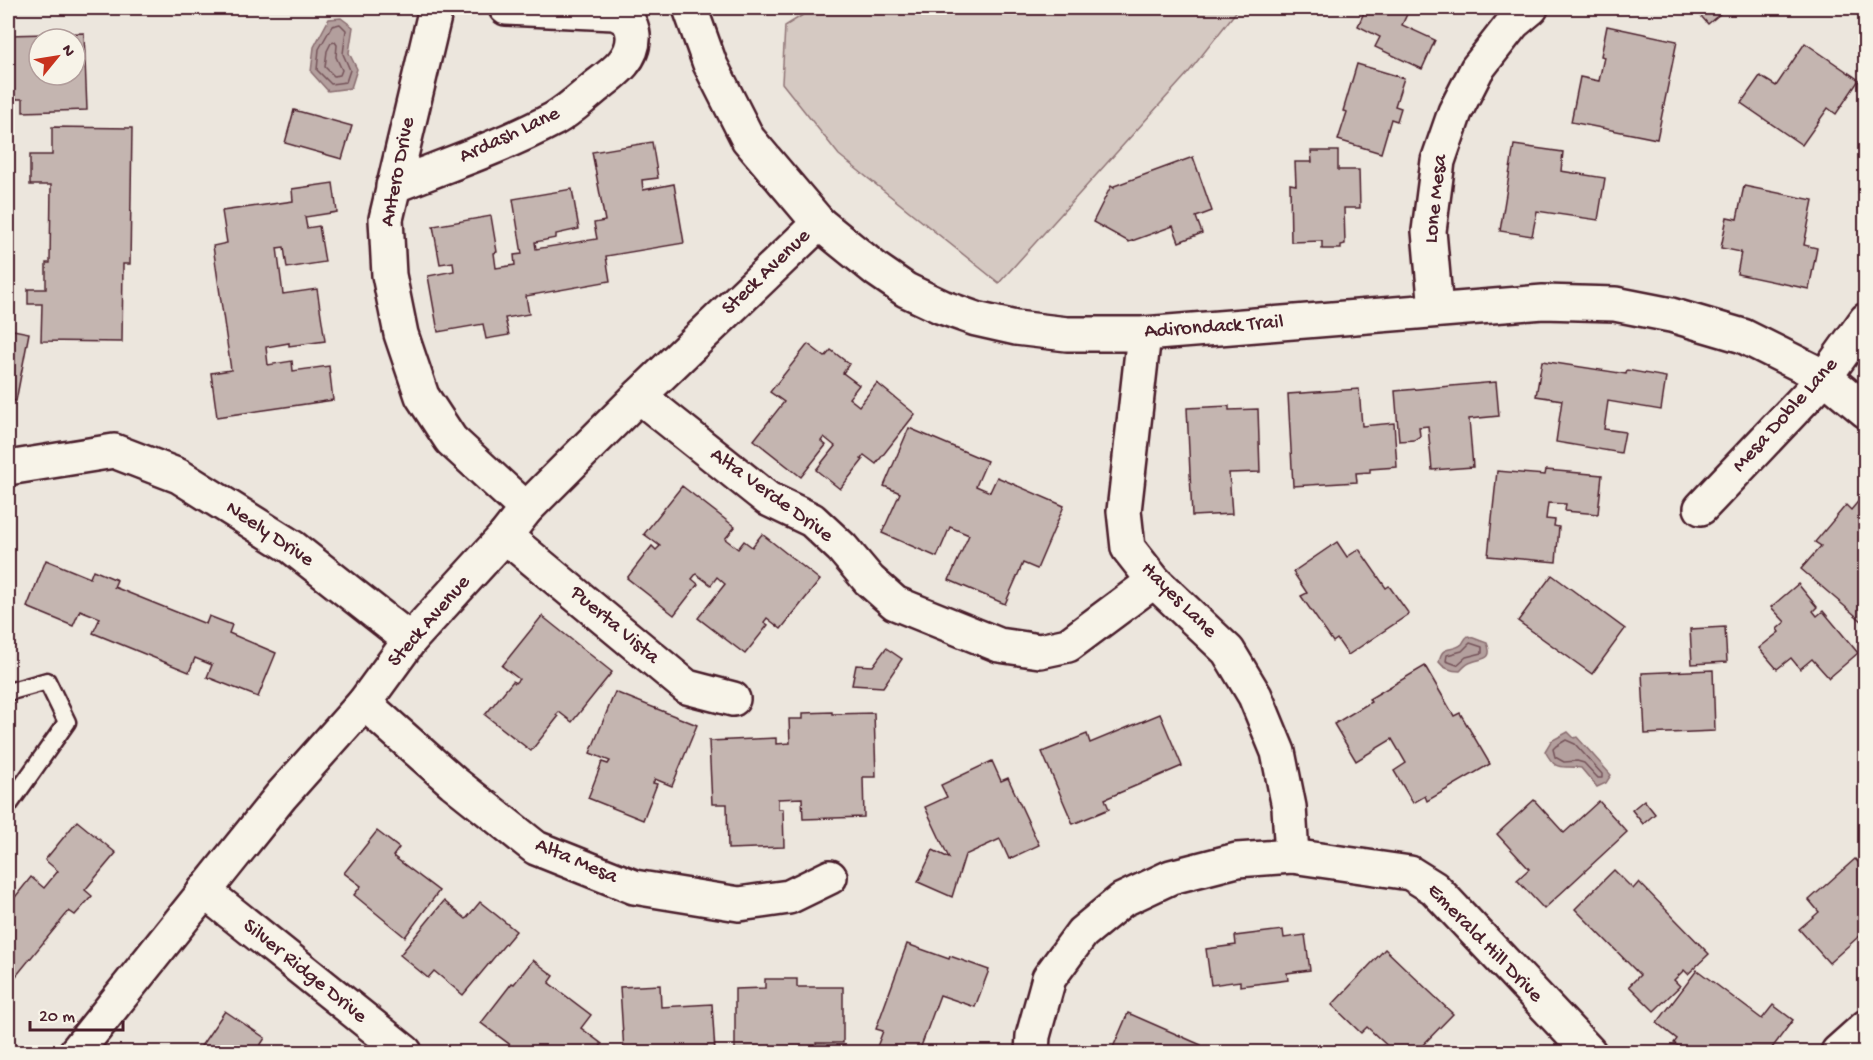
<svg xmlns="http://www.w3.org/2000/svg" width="1873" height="1060" viewBox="0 0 1873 1060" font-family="'Gochi Hand',sans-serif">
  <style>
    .green { fill: #d5c9c2; stroke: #907476; stroke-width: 1.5 }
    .water { fill: #b39f9d; stroke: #896c6f; stroke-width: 1.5 }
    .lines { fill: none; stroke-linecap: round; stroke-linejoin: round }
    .shore { stroke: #745259; stroke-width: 1.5 }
    .building { fill: #c4b5b0; stroke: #4a1f2b; stroke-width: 1.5; fill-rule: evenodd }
    .service-casing { stroke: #4a1f2b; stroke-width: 21 }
    .minor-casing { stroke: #4a1f2b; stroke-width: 38 }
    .tertiary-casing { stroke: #4a1f2b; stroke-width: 38 }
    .service { stroke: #f7f3e8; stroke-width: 16 }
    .minor { stroke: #f7f3e8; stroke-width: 33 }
    .tertiary { stroke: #f7f3e8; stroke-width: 33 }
    .labels { text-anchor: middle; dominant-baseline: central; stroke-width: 5; stroke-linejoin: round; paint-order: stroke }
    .street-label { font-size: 21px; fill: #4a1f2b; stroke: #f7f3e8 }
  </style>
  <rect width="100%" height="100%" fill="#ece6dd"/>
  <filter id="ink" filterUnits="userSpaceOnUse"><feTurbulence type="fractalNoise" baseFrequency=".0167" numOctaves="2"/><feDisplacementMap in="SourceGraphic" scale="12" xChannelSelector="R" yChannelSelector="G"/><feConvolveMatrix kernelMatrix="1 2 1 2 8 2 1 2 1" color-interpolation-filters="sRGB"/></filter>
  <g filter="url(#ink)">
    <!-- green -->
    <path class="green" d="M814,8H1239L1188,73L999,283L839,155L782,83L785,26Z"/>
    <!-- water -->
    <g class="water">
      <path d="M341,18L353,27L349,53L357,69L351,88L328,91L311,72L314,47L329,19Z"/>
      <path d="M1468,636L1487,643C1494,660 1483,658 1472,662C1467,663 1464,667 1460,671C1452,671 1444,669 1439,662C1442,643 1452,653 1462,644C1464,641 1465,638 1468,636Z"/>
      <path d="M1568,732L1574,738L1577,737L1611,775L1606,783L1597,787L1581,768C1562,764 1557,774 1545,751L1551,741Z"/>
    </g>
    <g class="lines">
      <!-- shore -->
      <g class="shore">
        <path d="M340,24L346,30L343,54L350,70L346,82L331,84L317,70L319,49L332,26Z"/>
        <path d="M335,42L337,45L336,57L342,70L340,75L334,76L325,67L327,51L331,43Z"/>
        <path d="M1470,643L1482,647V653L1466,657L1457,665L1446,661L1447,655L1462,651Z"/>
        <path d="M1566,740L1575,744L1602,774V778H1598L1584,763L1577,761L1564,762L1555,757L1553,749L1556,746Z"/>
      </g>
    </g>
    <!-- building -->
    <g class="building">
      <path d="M1366,8H1415L1413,12L1409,10L1402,25L1435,40L1422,69L1375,47L1380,37L1358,26Z"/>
      <path d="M1694,8H1727L1708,24Z"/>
      <path d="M8,19L9,35L84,33L87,110L23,112V99H8ZM39,39H75V75H39Z"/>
      <path d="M1607,26L1677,41L1657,139L1571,122L1580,77L1599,81L1604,57L1601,56Z"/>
      <path d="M1805,43L1859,80L1836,114L1828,108L1802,145L1741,103L1760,76L1776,86Z"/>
      <path d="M1357,64L1404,78L1395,106L1401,108L1397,121L1391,119L1381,153L1338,140L1347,112L1343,111Z"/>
      <path d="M294,110L352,126L342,159L285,143Z"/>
      <path d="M52,127L132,128L130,264H123L122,342L41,341L42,304H28V289H46V263H50L51,185H30V155H52Z"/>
      <path d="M652,142L658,178L642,180L643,190L674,184L684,243L606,256L610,281L526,296L529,314L505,318L509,335L486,339L483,324L438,332L428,276L454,271L453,262L440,264L433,226L491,216L497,252L494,253L496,268L515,265L514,255L522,254L513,199L572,189L579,229L556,234V238L535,242L536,249L597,239L594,223L605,221L592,152Z"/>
      <path d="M1514,145L1563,152L1561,171L1605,178L1598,220L1537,211L1532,236L1500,231Z"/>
      <path d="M1311,151H1338V170H1359L1360,208H1344L1345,244L1341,245V249H1322V241L1291,242L1290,184L1296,185L1295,162H1312Z"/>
      <path d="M1193,157L1212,211L1196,217L1202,233L1179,242L1173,226L1129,242L1093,222L1111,186L1114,188V186Z"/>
      <path d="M333,183L337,212L305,217L307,228L319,226L325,262L287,268L284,247L277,248L283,294L317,289L325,341L289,346V343L266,347L268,365L292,361L293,371L329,366L333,400L217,417L211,373L231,370L213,246L227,243L222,211L293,201L292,189Z"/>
      <path d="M1744,186L1813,200L1804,245L1817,248L1809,289L1737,274L1741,252L1721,248L1727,217L1737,219Z"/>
      <path d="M8,329L29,333L16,401L8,399Z"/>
      <path d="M808,344L825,357L831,350L849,364L843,373L859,385L849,398L859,406L877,383L915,414L876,464L864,455L861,459L863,460L840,489L816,470L835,446L824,437L821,441L826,445L801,477L754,440L784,402L770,392Z"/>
      <path d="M1542,361L1626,374L1627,370L1666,377L1661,410L1608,401L1604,429L1625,432L1621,453L1556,442L1562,400L1536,396Z"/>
      <path d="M1496,382L1499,416L1469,419L1473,467L1432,470L1428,426L1419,427L1420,436L1414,440L1399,441L1395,391Z"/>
      <path d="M1359,389L1362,426L1394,423L1397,467L1370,469V472L1356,473L1357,482L1293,486L1288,394Z"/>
      <path d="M1229,406V410L1258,409L1260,472L1229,473L1232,514L1192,516L1187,408Z"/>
      <path d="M909,428L987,461L976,486L990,492L997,477L1064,506L1037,569L1023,563L1005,604L949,580L969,535L950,527L937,557L882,533L900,493L884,486Z"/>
      <path d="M1546,470L1602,475L1598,514L1565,511L1566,504L1548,503L1546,519L1555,520L1554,526L1559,527L1556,562L1488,556L1497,471L1545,475Z"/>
      <path d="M682,486L735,527L725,539L738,549L744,541L752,547L762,534L820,580L781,629L767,618L764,622L768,625L745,654L698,618L725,584L717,577L711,585L696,574L692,579L698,584L674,615L627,578L652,546L656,550L660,546L644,534Z"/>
      <path d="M1861,498L1866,502V618L1863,622L1801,569L1821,546L1815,542L1846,505L1851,510Z"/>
      <path d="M1337,542L1347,557L1359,549L1386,588L1389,586L1409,614L1348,655L1337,639L1333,642L1301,596L1307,593L1293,572Z"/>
      <path d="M46,560L90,578L93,570L117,580L114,587L206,624L209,616L232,625L229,633L276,653L258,697L207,677L212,665L195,658L189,672L93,633L100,618L80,610L73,626L27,607Z"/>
      <path d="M1552,575L1625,629L1592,674L1518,621Z"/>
      <path d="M1798,584L1817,607L1813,611L1817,616L1823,611L1858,653L1829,678L1812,659L1800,669L1791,658L1777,669L1759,648L1779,632L1777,629L1785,622L1771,607Z"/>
      <path d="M542,616L612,672L572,722L559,712L556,715L558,717L531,751L485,715L513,681L515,683L519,679L502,666Z"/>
      <path d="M1725,627L1727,662L1692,664L1690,629Z"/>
      <path d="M886,648L902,659L883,687L852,685L856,665L873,666Z"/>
      <path d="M1425,666L1454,716L1460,713L1490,764L1427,801L1425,796L1413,803L1394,771L1406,763L1392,739L1356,761L1334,724L1371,702L1369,699Z"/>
      <path d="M1713,670L1715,731L1645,734L1642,673Z"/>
      <path d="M615,692L697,725L672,786L655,779L653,783L657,784L643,820L588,798L602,762L608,764L610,761L590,753Z"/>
      <path d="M832,712V714L874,713L876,777H863L864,817L803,819L802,798L778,799V809H783L784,847L728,849L727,804H712L709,741L776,738V744L790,743L789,719H803V713Z"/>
      <path d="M1160,714L1182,766L1105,799L1109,809L1073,824L1042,752L1087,734L1090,743Z"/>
      <path d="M992,761L1001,781L1008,778L1039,845L1009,859L1000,839L965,855L952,897L918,882L933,850L949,858L925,807L947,797L941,785Z"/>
      <path d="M1534,800L1564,833L1599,801L1627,832L1544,909L1517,880L1529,869L1497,834Z"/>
      <path d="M1644,800L1655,814L1643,824L1632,810Z"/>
      <path d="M77,821L116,853L85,890L92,896L75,915L69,911L8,986V906L31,877L44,888L58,871L45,860Z"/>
      <path d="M377,831L399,848L393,856L439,891L405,937L354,895L361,886L344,873Z"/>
      <path d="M1855,859L1866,870V930L1829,963L1799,929L1819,912L1809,900Z"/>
      <path d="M1614,870L1633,889L1639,882L1709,954L1688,974L1684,970L1674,980L1680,986L1654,1011L1629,986L1640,975L1575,909Z"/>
      <path d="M444,901L466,919L480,902L516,931L463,995L434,971L428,978L400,955Z"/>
      <path d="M1283,930L1284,938L1305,935L1310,970L1287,973L1288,980L1240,986V981L1211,985L1206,949L1236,945L1235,936Z"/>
      <path d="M907,944L949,959L950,956L989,970L975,1007L940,995L919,1052H875L883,1031L876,1029Z"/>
      <path d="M1385,949L1453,1014L1416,1052H1394L1367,1027L1361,1033L1332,1005Z"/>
      <path d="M533,960L554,976L549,983L591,1015L581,1028L602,1044L596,1052H520L481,1023L512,983L514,984Z"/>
      <path d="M1697,970L1762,1019L1773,1005L1793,1020L1769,1052H1687L1674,1043L1677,1039L1657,1023Z"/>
      <path d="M765,979H797V987H843V1043H816V1047H786V1052H735V989L765,988Z"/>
      <path d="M660,985L661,1007L712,1004L715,1052H624L620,987Z"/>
      <path d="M225,1011L265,1038L258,1049L263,1052H197Z"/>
      <path d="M1128,1013L1201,1045L1198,1052H1111Z"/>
    </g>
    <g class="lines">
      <!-- service casing -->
      <g class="service-casing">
        <path id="service" d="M8,692L47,681L67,722L8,806"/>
      </g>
      <!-- minor casing -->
      <g class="minor-casing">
        <g id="minor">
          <path d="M436,8L386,219L389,275L401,334L422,396L451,440L526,509"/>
          <path d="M690,8L710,64L748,139L819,223L877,270L906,290L942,307L976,319L1016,328L1067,334H1144L1543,302L1615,304L1671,315L1743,336L1825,377L1866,411"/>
          <path d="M393,186C447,165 503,146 554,119C570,110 584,96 598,85C614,73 635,58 633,35C632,23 626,17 614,13L506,8"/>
          <path d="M1436,310L1429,231L1438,161L1455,112L1477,69L1513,23L1531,8"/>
          <path d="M1144,334L1124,511L1128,548L1154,581L1228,651L1255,696L1278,752L1289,807L1292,856"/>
          <path d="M639,396L768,499L812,520L842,548L869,580L895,603L999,645L1040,651L1068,645L1154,581"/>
          <path d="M8,468L114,451L179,476L292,547L410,640"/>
          <path d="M1701,508L1825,377L1866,320"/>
          <path d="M505,536L687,687L733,699"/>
          <path d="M364,703L453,782L536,848L634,887L739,904L789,897L830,877"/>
          <path d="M204,891L405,1052"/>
          <path d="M1032,1052L1033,1036L1049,978L1082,933L1122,900L1171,877L1237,860L1292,856L1410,873L1434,888L1589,1052"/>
          <path d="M1838,1052L1866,1027"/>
        </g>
      </g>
      <!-- tertiary casing -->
      <g class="tertiary-casing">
        <path id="tertiary" d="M76,1052L281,796L364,703L410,640L505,536L526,509L639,396L819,223"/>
      </g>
      <!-- service -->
      <use href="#service" class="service"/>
      <!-- minor -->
      <use href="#minor" class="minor"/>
      <!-- tertiary -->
      <use href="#tertiary" class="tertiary"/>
    </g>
  </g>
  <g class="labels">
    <!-- street labels -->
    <g class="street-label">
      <text transform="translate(510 136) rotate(-25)">Ardash Lane</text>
      <text transform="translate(399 172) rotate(-79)">Antero Drive</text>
      <text transform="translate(1437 199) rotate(-84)">Lone Mesa</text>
      <text transform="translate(767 273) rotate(-44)">Steck Avenue</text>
      <text transform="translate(1214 328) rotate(-4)">Adirondack Trail</text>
      <text transform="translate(1786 416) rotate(-48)">Mesa Doble Lane</text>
      <text transform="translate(771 496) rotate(36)">Alta Verde Drive</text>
      <text transform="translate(269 535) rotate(34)">Neely Drive</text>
      <text transform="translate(1178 601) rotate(45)">Hayes Lane</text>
      <text transform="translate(430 622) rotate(-49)">Steck Avenue</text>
      <text transform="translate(614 626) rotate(40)">Puerta Vista</text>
      <text transform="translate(576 862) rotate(23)">Alta Mesa</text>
      <text transform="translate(1484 944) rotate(46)">Emerald Hill Drive</text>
      <text transform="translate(304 972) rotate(39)">Silver Ridge Drive</text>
    </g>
  </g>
  <!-- margin -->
  <rect width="1873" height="1060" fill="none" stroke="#f7f3e8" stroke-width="30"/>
  <rect x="15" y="15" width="1843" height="1030" fill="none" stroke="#4a1f2b" stroke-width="2" filter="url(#ink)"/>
  <!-- north arrow -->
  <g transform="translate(57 57) rotate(60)"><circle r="28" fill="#f7f3e8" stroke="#b29e9c" stroke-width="1.5"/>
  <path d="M0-4.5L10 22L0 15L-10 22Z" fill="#c8321e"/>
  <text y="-9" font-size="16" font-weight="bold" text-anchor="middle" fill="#4a1f2b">N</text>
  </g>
  <!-- scale -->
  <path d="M30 1021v9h93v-9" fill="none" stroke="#4a1f2b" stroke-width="3"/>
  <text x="39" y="1021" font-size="18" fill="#4a1f2b" stroke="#f7f3e8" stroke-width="4.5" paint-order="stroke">20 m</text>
</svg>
